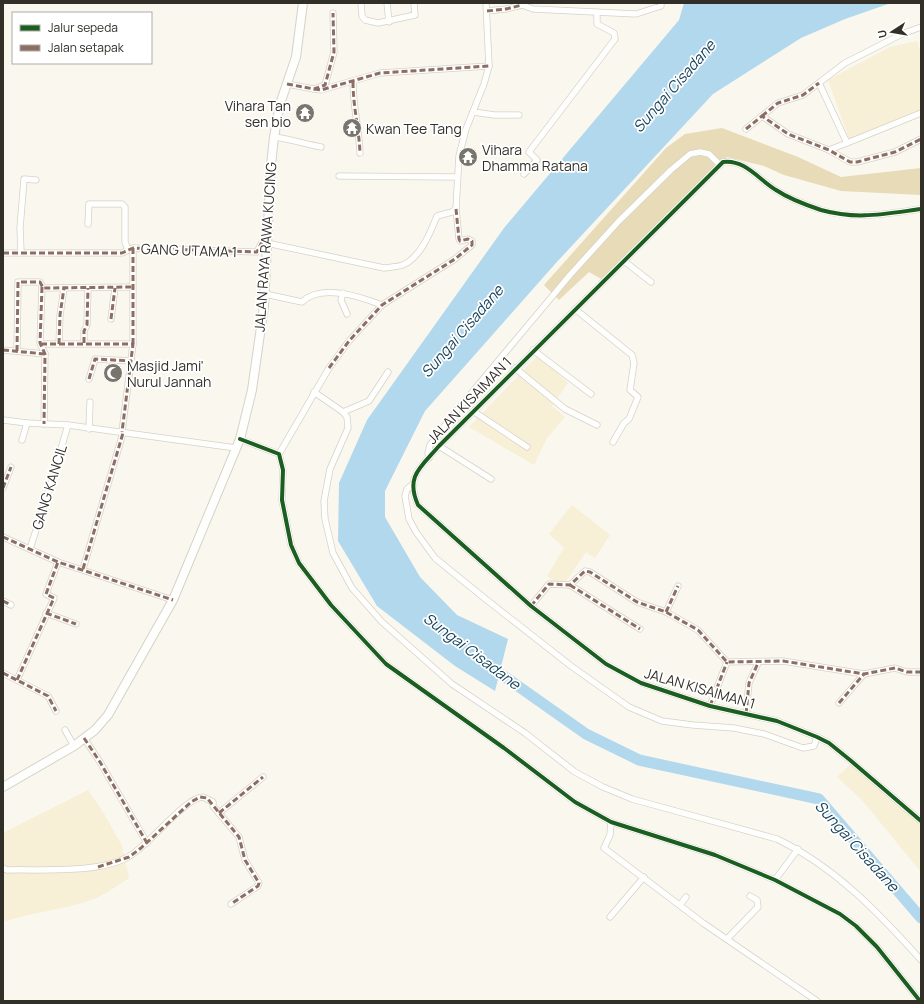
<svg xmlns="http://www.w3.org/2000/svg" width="924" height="1004" viewBox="0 0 924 1004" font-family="Manrope,sans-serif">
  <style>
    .green { fill: #f7efd6 }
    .forest { fill: #e7dbb8 }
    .water { fill: #b2d8ed }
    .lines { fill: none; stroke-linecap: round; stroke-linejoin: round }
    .river { stroke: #b2d8ed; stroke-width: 11 }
    .street-casing { stroke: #d5d2ca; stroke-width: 7 }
    .secondary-casing { stroke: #d5d2ca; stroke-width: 10 }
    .street { stroke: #fefefc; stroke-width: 5.5 }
    .secondary { stroke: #fefefc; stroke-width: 8 }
    .quiet { stroke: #8d6e63; stroke-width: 3; stroke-dasharray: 6 3; stroke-linecap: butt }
    .cycleway-casing { stroke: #fff; stroke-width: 6 }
    .cycleway { stroke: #1b5e20; stroke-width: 4 }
    .labels { text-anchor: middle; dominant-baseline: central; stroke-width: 3.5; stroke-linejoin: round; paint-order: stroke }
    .poi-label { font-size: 14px; fill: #322f28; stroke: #fff; text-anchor: start }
    .street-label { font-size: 14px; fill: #322f28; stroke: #fff }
    .water-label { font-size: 15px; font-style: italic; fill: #17435b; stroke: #fff }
  </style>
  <rect width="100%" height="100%" fill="#faf7ee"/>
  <!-- green -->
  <g class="green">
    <path d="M917,41L921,53V109L849,139L828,80L890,47Z"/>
    <path d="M538,355L568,383L552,406L565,417L547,438L534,465L469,427Z"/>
    <path d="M572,505L610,535L595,558L586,552L562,587L547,576L564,548L549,534Z"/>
    <path d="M855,760L921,818V872L862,800L837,777Z"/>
    <path d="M88,790L103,812L122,846L129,878C118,885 106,894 94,899C64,910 32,912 3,922V833Z"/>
  </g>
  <!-- forest -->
  <path class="forest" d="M722,128L798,157L841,177L921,168V195L841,191L784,175L764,166L727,157L605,281L589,272L559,300L544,285L666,148L685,134Z"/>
  <!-- water -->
  <path class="water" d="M684,3H891L845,19L801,38L713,94L555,264L425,411L385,491V517L420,577L457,615L508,639L495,691L455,666L377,606L338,541L339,483L367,420L504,228L679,20Z"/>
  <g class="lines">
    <!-- river -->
    <path class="river" d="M488,665L586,734L639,760L819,799L921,918"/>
    <!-- street casing -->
    <g class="street-casing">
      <g id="street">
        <path d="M361,3L362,16L365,20L378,23L415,15L414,3"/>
        <path d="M387,3L389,22"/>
        <path d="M522,3V5L533,9L636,14L661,6V3"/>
        <path d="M487,11L506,9L522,5"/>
        <path d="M353,82C353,106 359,129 360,153"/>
        <path d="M819,83L847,143L921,113"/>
        <path d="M287,84L314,89L325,85L334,52L333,13"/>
        <path d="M314,89L321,90L380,73L489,66"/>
        <path d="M473,112L494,115H519"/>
        <path d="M762,116L778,103L803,95L845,63L902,34L921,27"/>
        <path d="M746,129L762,116L788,134L829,150L850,162H857L895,152L921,139"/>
        <path d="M274,137C290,139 305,144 321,147"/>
        <path d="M829,150L847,143"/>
        <path d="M524,174L537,160L529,152L615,39L614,33L597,24V13"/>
        <path d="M339,176L457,177"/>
        <path d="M921,209C884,214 857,220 821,210C806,205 788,198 776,190C759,180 745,159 723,162L439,446C421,467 405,476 418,505L531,606L606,664L641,683L710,706L777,721L817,737L829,743L850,760L921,821"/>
        <path d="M88,224L89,204H122L125,207V242L128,250"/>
        <path d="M133,248V344"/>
        <path d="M21,252L20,228L24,179L36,180"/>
        <path d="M3,253H122L133,248L257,252L262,242L384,268C390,267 397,267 403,265C421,257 430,233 437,216L452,212L456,209L459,156L466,129L484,84L489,66L486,3"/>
        <path d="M624,261L651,282"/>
        <path d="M42,287L40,343L45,354L44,424"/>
        <path d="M343,293L341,300L347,314"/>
        <path d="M265,294L302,302C321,283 361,297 382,305"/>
        <path d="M575,309L632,355L634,363L630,390L638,397L629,419L624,423L613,442"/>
        <path d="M111,319L115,288"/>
        <path d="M84,343V331L87,325L88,288"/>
        <path d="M41,344H133L122,432"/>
        <path d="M59,344L60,315L64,288"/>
        <path d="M3,350L45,354"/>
        <path d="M533,350L591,394"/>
        <path d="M17,351L18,282H40L43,288L132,287"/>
        <path d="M515,368L565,409L597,425"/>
        <path d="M89,379L95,359L132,361"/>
        <path d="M314,392L343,412L347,417L348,428L330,469L324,501L325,519L333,553L352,588L382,622L452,684L525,733L575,772L603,787L632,799L777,839C835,867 879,913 921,960"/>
        <path d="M473,411L527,447"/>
        <path d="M343,412L369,401L388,372"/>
        <path d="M3,420L27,423L68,425L236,448"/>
        <path d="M89,429L90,402"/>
        <path d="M240,439L279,454L283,470L282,500L291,545L299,563L331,605L386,664L504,748L575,802L611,822L715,855L775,880L840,914L856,926L877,947L920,1001"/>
        <path d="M22,440L27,423"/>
        <path d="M439,446L491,479"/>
        <path d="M279,454L329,368L349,341L382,305L455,259L472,245V241L468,239L460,241L459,239L456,209"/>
        <path d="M429,458L428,453L430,445L453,415L570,275L619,221L671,170L690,154L700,152L709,154L720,165"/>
        <path d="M412,485L407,489L405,496L409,519L416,532L435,558L483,597L571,666L629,707L662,721L693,725L734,728L764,734L803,748L814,746L817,737"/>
        <path d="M3,488L11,467"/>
        <path d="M3,537L58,562L173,600"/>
        <path d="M30,549L50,486L68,425"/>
        <path d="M83,569L123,433"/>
        <path d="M570,585L640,629"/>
        <path d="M3,601L11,605"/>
        <path d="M531,606L549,584L570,585L585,571L590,572L637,602L666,612L698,630L727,662L783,661L864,674L895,668L907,672H921"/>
        <path d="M666,612L678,586"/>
        <path d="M46,613L76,624"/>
        <path d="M3,673L48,696L56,711"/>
        <path d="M17,680L54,598L46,594L58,562"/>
        <path d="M839,703L864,674"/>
        <path d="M710,706L727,662"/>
        <path d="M746,714L749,683L758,663"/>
        <path d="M65,730L74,746"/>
        <path d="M84,738L100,762L147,843"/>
        <path d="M219,813L263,777"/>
        <path d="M611,822L610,835L604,848L703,923L817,1001"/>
        <path d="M3,868L7,870C42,869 97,874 128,857C149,846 184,798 203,797L213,802V806L239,837L245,860L259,883L258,886L231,904"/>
        <path d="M775,880L798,849"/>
        <path d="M680,905L686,897"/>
        <path d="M610,917L644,877"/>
        <path d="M727,939L758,907L757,900L750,896"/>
      </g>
    </g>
    <!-- secondary casing -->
    <g class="secondary-casing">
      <path id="secondary" d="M3,787L74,746L95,730L108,715L173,600L240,439L252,390L264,306L271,165L274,137L280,104L296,57L303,3"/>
    </g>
    <!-- street -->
    <use href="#street" class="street"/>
    <!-- secondary -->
    <use href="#secondary" class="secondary"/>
    <!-- quiet -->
    <g class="quiet">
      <path d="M487,11L506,9L522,5"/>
      <path d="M353,82C353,106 359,129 360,153"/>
      <path d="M287,84L314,89L325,85L334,52L333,13"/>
      <path d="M314,89L321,90L380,73L489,66"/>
      <path d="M762,116L778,103L803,95L819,83"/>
      <path d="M746,129L762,116L788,134L829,150L850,162H857L895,152L921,139"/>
      <path d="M133,248V344"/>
      <path d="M3,253H122L133,248L257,252L262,242L268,244"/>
      <path d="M42,287L40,343L45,354L44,424"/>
      <path d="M111,319L115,288"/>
      <path d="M84,343V331L87,325L88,288"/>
      <path d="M41,344H133L122,432"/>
      <path d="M59,344L60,315L64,288"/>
      <path d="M3,350L45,354"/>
      <path d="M17,351L18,282H40L43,288L132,287"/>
      <path d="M329,368L349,341L382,305L455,259L472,245V241L468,239L460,241L459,239L456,209"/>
      <path d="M89,379L95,359L132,361"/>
      <path d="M3,488L11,467"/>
      <path d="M3,537L58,562L173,600"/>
      <path d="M83,569L123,433"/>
      <path d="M570,585L640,629"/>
      <path d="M3,601L11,605"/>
      <path d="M531,606L549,584L570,585L585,571L590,572L637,602L666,612L698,630L727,662L783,661L864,674L895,668L907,672H921"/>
      <path d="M666,612L678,586"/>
      <path d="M46,613L76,624"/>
      <path d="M3,673L48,696L56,711"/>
      <path d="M17,680L54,598L46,594L58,562"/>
      <path d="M839,703L864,674"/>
      <path d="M710,706L727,662"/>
      <path d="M746,714L749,683L758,663"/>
      <path d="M84,738L100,762L147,843"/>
      <path d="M219,813L263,777"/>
      <path d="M98,867L129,857L141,848L191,802L200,797L207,798L239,837L245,860L259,883L258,886L231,904"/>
    </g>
    <!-- cycleway casing -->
    <g class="cycleway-casing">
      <g id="cycleway">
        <path d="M921,209C884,214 857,220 821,210C806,205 788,198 776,190C759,180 745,159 723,162L439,446C421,467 405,476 418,505L531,606L606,664L641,683L710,706L777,721L817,737L829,743L850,760L921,821"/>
        <path d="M240,439L279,454L283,470L282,500L291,545L299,563L331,605L386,664L504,748L575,802L611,822L715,855L775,880L840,914L856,926L877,947L920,1001"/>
      </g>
    </g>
    <!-- cycleway -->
    <use href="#cycleway" class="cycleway"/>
  </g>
  <!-- icons -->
  <defs>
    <g id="temple-disc" transform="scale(1)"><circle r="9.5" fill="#78756d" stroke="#fff"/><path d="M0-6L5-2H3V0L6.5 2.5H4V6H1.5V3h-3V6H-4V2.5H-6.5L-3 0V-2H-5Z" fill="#fff"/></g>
    <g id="mosque-disc" transform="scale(1)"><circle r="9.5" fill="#78756d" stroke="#fff"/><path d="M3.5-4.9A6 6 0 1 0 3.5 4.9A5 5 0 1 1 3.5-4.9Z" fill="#fff"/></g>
  </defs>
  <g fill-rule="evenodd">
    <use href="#temple-disc" x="305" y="113"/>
    <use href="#temple-disc" x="352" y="128"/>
    <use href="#temple-disc" x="468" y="157"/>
    <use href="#mosque-disc" x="113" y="373"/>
  </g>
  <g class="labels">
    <!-- poi labels -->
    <g class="poi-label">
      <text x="291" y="105" text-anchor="end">Vihara Tan<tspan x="291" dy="16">sen bio</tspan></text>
      <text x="366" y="128">Kwan Tee Tang</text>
      <text x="482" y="149">Vihara<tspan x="482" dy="16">Dhamma Ratana</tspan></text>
      <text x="127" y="365">Masjid Jami'<tspan x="127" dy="16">Nurul Jannah</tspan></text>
    </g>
    <!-- street labels -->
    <g class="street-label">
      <text transform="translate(265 247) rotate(-86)">JALAN RAYA RAWA KUCING</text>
      <text transform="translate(189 250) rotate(2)">GANG UTAMA 1</text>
      <text transform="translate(469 400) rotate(-46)">JALAN KISAIMAN 1</text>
      <text transform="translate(49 487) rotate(-73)">GANG KANCIL</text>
      <text transform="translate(700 688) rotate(16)">JALAN KISAIMAN 1</text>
    </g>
    <!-- water labels -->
    <g class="water-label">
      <text transform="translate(674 86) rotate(-49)">Sungai Cisadane</text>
      <text transform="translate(462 331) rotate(-49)">Sungai Cisadane</text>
      <text transform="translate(472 651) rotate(37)">Sungai Cisadane</text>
      <text transform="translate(857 846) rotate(48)">Sungai Cisadane</text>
    </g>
  </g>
  <!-- border -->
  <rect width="924" height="1004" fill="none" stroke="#322f28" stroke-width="8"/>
  <!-- legend -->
  <rect x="12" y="12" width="140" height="52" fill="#ffffff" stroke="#adaca9"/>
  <rect x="20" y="25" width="20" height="6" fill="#1b5e20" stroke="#adaca9"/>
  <text x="48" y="32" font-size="12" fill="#322f28">Jalur sepeda</text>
  <rect x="20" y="45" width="20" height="6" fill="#8d6e63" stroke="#adaca9"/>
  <text x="48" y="52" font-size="12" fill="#322f28">Jalan setapak</text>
  <!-- north arrow -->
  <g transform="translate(892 32) rotate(258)" stroke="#ffffff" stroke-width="3" paint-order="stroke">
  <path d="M0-3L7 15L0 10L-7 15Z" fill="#322f28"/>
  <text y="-6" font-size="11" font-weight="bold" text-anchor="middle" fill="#322f28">U</text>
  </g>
</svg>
